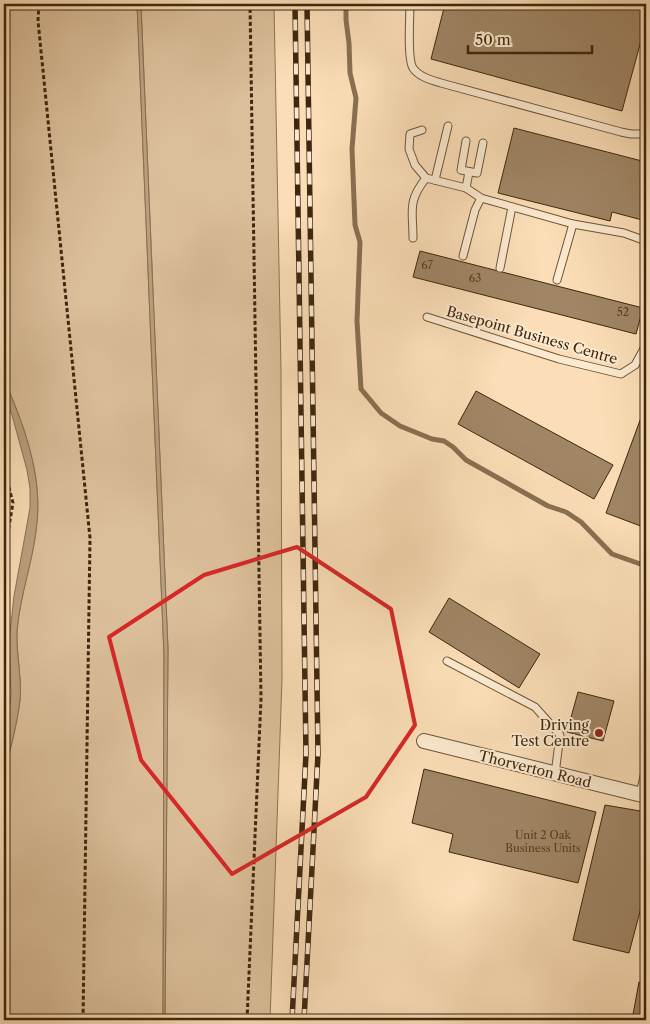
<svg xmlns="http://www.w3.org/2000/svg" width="650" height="1024" viewBox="0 0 650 1024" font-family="'Libre Caslon Text',serif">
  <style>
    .green { fill: #dbbf9a; stroke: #8c7354 }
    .water { fill: #bba07e; stroke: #897051 }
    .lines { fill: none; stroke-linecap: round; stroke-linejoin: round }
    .stream { stroke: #897051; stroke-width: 5 }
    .building { fill: #a08666; stroke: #3e270e }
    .service-casing { stroke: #6d5538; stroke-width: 9 }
    .minor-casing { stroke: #6d5538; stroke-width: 16 }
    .path { stroke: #3e270e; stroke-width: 3; stroke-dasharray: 4 2.5; stroke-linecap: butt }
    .service { stroke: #fcead0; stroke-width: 7 }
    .minor { stroke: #fcead0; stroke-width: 14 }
    .rail-casing { stroke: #3e270e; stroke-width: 5.5 }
    .rail { stroke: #fcead0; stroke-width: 4; stroke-dasharray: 11; stroke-linecap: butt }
    .marked { fill: none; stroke: #d62828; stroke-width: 4; stroke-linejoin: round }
    .poi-dot { fill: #8f2418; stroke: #fcead0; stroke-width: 2 }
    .labels { text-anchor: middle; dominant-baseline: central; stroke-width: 4; stroke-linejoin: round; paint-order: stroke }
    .number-label { font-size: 11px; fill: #563f24 }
    .street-label { font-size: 14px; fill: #3e270e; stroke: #fcead0 }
    .poi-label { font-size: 14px; fill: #3e270e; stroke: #fcead0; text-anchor: end }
  </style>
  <rect width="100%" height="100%" fill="#fbdeb7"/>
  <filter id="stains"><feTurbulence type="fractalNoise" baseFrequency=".004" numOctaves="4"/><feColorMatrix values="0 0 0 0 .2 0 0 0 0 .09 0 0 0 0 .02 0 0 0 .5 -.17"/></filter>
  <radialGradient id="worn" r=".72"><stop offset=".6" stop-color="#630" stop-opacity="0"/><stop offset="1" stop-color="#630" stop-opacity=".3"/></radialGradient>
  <!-- green -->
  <g class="green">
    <path d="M4,4H137L164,655L163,1020H4V774C10,750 17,725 20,700C22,678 16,653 17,631C20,594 34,558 37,522C42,473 23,423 4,379Z"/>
    <path d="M141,4H274L281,371L282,680L270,1020H165L168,649Z"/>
  </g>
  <!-- water -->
  <g class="water">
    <path d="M137,4H141V7L168,649L165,1020H163L164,655Z"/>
    <path d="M4,379C23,423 42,473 37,522C34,559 20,594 17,631C16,654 22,678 20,700C17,725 10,750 4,774V738L8,719L11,695L9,641L14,596L30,508V488L27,470L12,415L4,395Z"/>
  </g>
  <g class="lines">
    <!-- stream -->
    <path class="stream" d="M346,4V20L349,43L350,73L356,98L352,149L355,225L360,242L357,321L361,389L381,413L400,426L432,439L444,441L453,447L466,460L548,506L566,512L581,522L612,554L646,566"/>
  </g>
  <!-- building -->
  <g class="building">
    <path d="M445,4H646V22L622,111L431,59Z"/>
    <path d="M514,128L646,162V221L612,212L610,221L498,193Z"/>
    <path d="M420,251L643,308L636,334L413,277Z"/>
    <path d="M476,391L613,465L594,499L458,424Z"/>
    <path d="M646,404V528L606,513Z"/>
    <path d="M449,598L540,654L519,688L429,632Z"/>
    <path d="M578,692L614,701L603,741L567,732Z"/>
    <path d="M424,769L596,812L578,883L449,852L453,834L412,823Z"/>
    <path d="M605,805L646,812V889L629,953L573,940Z"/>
    <path d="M639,982L646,984V1020H632Z"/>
  </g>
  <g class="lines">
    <!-- service casing -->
    <g class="service-casing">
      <g id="service">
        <path d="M410,4C410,16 407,59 413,68C419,77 431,80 441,83L621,132L631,134H646"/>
        <path d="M422,130L410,134L409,149L415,165L426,178L466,188L481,198L573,224L624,233L646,241"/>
        <path d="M466,141L461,170L477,173L483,143"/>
        <path d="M435,180L448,126"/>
        <path d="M466,188L469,172"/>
        <path d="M413,238C413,211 407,202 426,178"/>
        <path d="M463,256L475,210L481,198"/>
        <path d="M500,268L512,207"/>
        <path d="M557,280L573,224"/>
        <path d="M427,317L559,359L621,374L635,365L646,345"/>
        <path d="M447,661L535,707L560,735L555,774"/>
        <path d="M640,794L646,767"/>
      </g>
    </g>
    <!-- minor casing -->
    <g class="minor-casing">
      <path id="minor" d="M424,741L646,796"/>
    </g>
    <!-- path -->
    <g class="path">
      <path d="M39,4L38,21L90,538L83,1020"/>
      <path d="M4,468L13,503L4,555"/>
      <path d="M247,1020L261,699L250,4"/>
    </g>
    <!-- service -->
    <use href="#service" class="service"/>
    <!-- minor -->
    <use href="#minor" class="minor"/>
    <!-- rail casing -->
    <g class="rail-casing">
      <g id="rail">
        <path d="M292,1020L306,754L295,4"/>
        <path d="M304,1020L318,754L307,4"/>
      </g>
    </g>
    <!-- rail -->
    <use href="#rail" class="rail"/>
  </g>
  <!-- marked area -->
  <path class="marked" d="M297,547L391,609L415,725L366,797L232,874L141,760L109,637L204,575Z"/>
  <!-- markers -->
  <circle class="poi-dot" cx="599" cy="733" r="5"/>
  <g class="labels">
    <!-- number labels -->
    <g class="number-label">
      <text x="427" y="265">67</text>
      <text x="475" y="278">63</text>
      <text x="623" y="312">52</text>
      <text x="543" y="835">Unit 2 Oak<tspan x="543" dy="13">Business Units</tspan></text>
    </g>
    <!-- street labels -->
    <g class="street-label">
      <text transform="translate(532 335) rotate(16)">Basepoint Business Centre</text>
      <text transform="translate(535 769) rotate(14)">Thorverton Road</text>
    </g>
    <!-- poi labels -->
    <g class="poi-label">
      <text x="589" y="725">Driving<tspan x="589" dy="16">Test Centre</tspan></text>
    </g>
  </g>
  <!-- margin -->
  <rect width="650" height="1024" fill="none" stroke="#fbdeb7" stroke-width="20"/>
  <rect x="5" y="5" width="640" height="1014" fill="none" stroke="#3e270e" stroke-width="2.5"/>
  <rect x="10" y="10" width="630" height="1004" fill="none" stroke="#3e270e"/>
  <!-- scale -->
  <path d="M468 45v8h124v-8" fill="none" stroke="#3e270e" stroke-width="2.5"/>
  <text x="475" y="45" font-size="15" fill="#3e270e" stroke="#fcead0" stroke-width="4" paint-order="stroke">50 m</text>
  <rect width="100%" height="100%" filter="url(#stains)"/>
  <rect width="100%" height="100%" fill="url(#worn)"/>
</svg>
